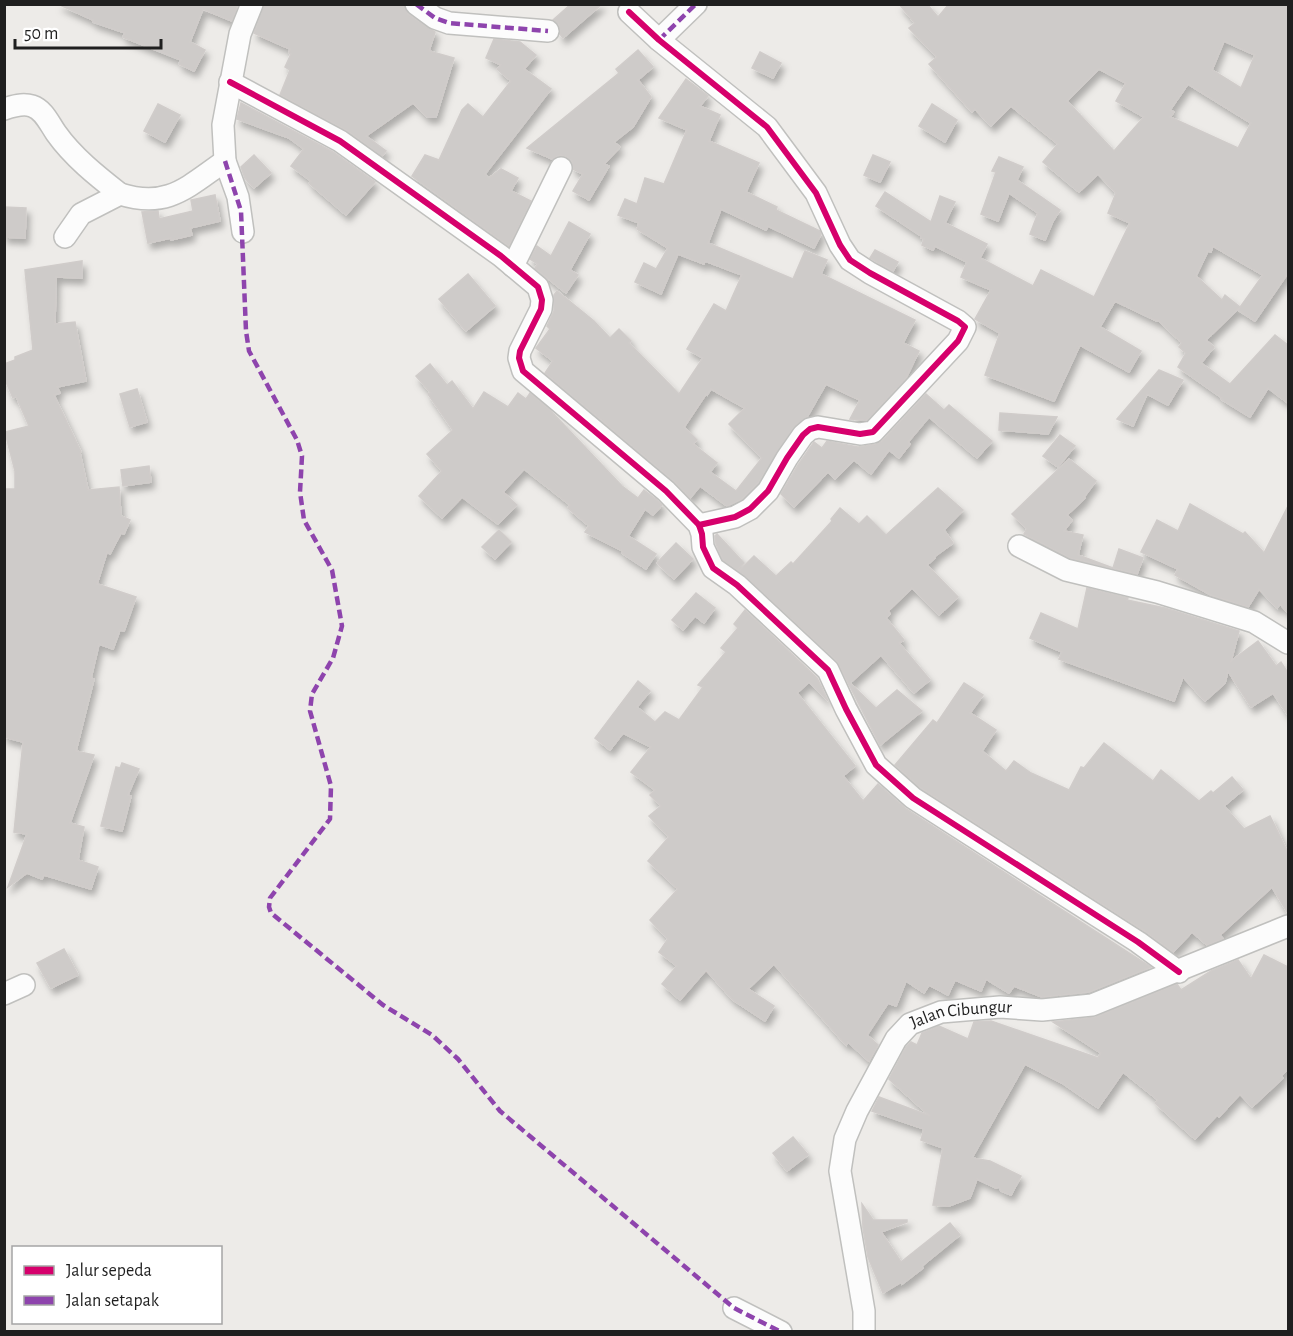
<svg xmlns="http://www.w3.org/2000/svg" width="1293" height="1336" viewBox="0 0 1293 1336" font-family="'Alegreya Sans',sans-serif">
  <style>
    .building { fill: #cecbc9; stroke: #d0ccca; stroke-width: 1.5; fill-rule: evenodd; filter: url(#shadow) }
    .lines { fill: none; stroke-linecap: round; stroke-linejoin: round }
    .minor-casing { stroke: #c0c0be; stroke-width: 24 }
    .minor { stroke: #fcfcfc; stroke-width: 21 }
    .quiet { stroke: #8e44ad; stroke-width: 4.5; stroke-dasharray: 9 4.5; stroke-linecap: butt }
    .cycleway-casing { stroke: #fff; stroke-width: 10 }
    .cycleway { stroke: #d6006c; stroke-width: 6 }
    .labels { text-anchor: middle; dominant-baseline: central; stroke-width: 4.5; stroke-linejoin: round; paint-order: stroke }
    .street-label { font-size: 18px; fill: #1f1f1f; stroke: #fff }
  </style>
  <defs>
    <filter id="shadow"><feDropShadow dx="3.5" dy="6" stdDeviation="3" flood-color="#0004"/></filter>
  </defs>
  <rect width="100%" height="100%" fill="#edebe8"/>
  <!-- building -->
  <g class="building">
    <path d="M58,4H238L232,21L203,9L190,42L205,50L194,71L179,64L181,60L123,37L125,33L93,22V20Z"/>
    <path d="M264,4H404L408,14L435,32L429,51L454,58L436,117H427L413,103L366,136L386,151L382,156L346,130L280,95L290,70L285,67L291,54L289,53L290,49L254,33Z"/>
    <path d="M571,4H602L563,38L560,34L559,25L553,20Z"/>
    <path d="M899,4H927L938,17L949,4H1288V273L1255,321L1238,310L1263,275L1213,246L1211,252L1208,251L1196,276L1222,300L1225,295L1240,307L1206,340L1214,347L1201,363L1230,384L1275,335L1288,345V403L1268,388L1250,417L1221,399L1222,398L1178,367L1186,353L1179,347L1182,343L1158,320L1157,321L1115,301L1100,327L1141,351L1129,372L1080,345L1054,401L985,375L1000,333L975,319L991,290L961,277L967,262L935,246L933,250L922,245L924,239L921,238V236L876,206L885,192L931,222L940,196L955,202L945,223L987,244L980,258L1033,286L1041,270L1094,297L1130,223L1108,213L1116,193L1098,174L1079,192L1043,162L1058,144L1011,106L991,126L975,109L972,112L929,64L937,57L909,28L915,23ZM1224,41L1255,55L1241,88L1212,70ZM1099,69L1126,83L1116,101L1144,117L1114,151L1067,101ZM1188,84L1251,123L1238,148L1170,117L1174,112L1170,110Z"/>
    <path d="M494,39L520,42L536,55L524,69L551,89L485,174L489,178L501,169L518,178L511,191L531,201L509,246L412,176L425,155L439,160L462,110L468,104L483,117L511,81L497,69L501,65L486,58Z"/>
    <path d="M638,50L653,67L638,80L651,97L633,127L614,142L620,147L604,164L609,166L589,200L573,191L583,174L573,169L572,161L567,157L560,155L552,159L527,148L619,73L616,69Z"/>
    <path d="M760,52L781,63L773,78L752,68Z"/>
    <path d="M686,79L708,96L700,106L720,115L709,141L759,163L746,192L777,207L776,210L820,231L821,234L814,248L768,226L766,230L721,209L708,243L793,279L805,251L827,260L821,274L915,320L903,343L919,351L906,378L867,420L850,419L860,400L826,384L807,417L793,428L758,483L742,499L727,506L700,486L690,498L674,481L545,373L553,361L536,348L550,329L547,326L554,311V295L557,291L594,321L610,338L619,329L631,341L629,343L679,394L703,358L687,349L714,304L726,311L742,275L705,261L704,264L678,254L661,294L635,282L644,263L656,269L668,248L637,229L639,223L618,215L625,199L637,204L645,178L664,184L687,130L659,118ZM711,389L745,408L729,424L762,458L736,491L710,472L717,463L693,444L697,440L684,427L706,394L707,395Z"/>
    <path d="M241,103L333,152L375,182L346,215L309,183L311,181L291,166L304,149L289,138L237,119Z"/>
    <path d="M158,104L180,115L165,142L144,131Z"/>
    <path d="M932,104L957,120L945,142L919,126Z"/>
    <path d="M254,155L271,173L254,188L245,178L241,167Z"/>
    <path d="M873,155L890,162L880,182L864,175Z"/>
    <path d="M999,157L1023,167L1017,180L1060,210L1053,221L1045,240L1030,234L1038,213L1009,193L998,221L981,214L996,172L992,171Z"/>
    <path d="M215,195L220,221L190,228L192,235L171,240V238L148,243L142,212L158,211L159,219L193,211L191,200Z"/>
    <path d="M4,207L26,208L25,238L4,237Z"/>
    <path d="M569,222L590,234L570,270L578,275L566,293L535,268L538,264L530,259L537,246L551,256Z"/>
    <path d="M875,250L898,262L893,271L870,258Z"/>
    <path d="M82,261V278L56,277L55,324L75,322L86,381L57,387L60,393L54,395L81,452L80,453L88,490L119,487L121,516L130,520L124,534L121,533L110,554L107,552L97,584L136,597L124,631L120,630L113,649L99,644L91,678L94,679L76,751L94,755L70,823L84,827L78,860L98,867L91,889L44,875L42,879L27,873L8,887L27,834L14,832L23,742L4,737V489H15V471L5,432L29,426L16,396L13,398L4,377V364L15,360V357L33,350L25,270Z"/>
    <path d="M468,274L495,306L466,331L439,299Z"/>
    <path d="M430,364L447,385L452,381L473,409L484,392L508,407L518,393L526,399L530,393L549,409L622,486L638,498L644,490L657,500L662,505L653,515L645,509L628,536L656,554L646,569L622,553L623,551L585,532L589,526L568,508L570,505L524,469L503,492L517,505L498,524L462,497L442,518L419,496L442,471L427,454L453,430L428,394L431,393L416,376Z"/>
    <path d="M1159,370L1183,380L1168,405L1147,394L1133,426L1117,419Z"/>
    <path d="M137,389L147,422L130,427L120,394Z"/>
    <path d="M926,394L944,410L949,405L992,441L977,458L929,417L908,442L910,444L899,458L889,450L871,474L854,460L835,479L828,472L794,507L781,494L798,465L814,442L822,448L827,441L858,447L876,444L882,441Z"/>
    <path d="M1000,413L1057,417L1048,434L999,430Z"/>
    <path d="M1060,435L1075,446L1058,467L1043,456Z"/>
    <path d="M1069,459L1096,481L1084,497L1085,498L1067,515L1072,520L1064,531L1083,535L1078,555L1113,568L1119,549L1143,558L1137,574L1070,558L1024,534L1027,529L1012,514Z"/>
    <path d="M149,466L151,482L123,486L121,470Z"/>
    <path d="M938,488L963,510L944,530L953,543L934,557L935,558L927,565L958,597L939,615L912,588L888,611L890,614L886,618L904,640L899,643L930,680L914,693L881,655L850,683L876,708L897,690L922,711L880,745L837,661L739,571L754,556L776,576L791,562L793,564L832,521L831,519L840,508L859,524L867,516L886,535Z"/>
    <path d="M1190,504L1243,534L1245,532L1264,553L1288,506V613L1280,604L1277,608L1259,589L1248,607L1211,595L1175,575L1178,569L1141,552L1157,520L1178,531Z"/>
    <path d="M499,530L511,542L495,559L482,547Z"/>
    <path d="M717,534L744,563L737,570L723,560L716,544L715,536Z"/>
    <path d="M676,543L693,559L674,579L657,563Z"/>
    <path d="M1087,588L1128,598L1127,600L1165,608L1239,631L1231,661L1258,641L1276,666L1281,662L1288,673V715L1273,693L1251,707L1228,671L1225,683L1205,701L1183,677L1174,701L1059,659L1062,652L1030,638L1041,613L1078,629Z"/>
    <path d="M696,593L715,608L704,623L695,616L683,630L672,620Z"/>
    <path d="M745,610L817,678L828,701L809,682L797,693L855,766L843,776L863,801L878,784L906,809L1151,967L1089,992L1042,997L1014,986L1009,993L986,979L981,991L955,980L948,995L929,985L924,993L906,981L896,1006L888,1003L867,1035L878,1045L869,1061L848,1042L846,1045L774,964L748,989L774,1006L765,1021L733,1000L706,970L680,1000L662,984L677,966L659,952L668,939L650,920L678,889L648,861L669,837L649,816L661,806L650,795L655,790L631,772L651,747L623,733L610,750L595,738L638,681L650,691L637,707L655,722L665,712L679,720L703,687L698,685L726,652L721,648L738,628L734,624Z"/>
    <path d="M964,683L983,695L970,713L996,730L982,751L1006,771L1014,761L1031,773L1069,790L1081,767L1084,768L1104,743L1153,781L1161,770L1199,801L1211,791L1213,793L1232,777L1243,790L1224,806L1244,829L1270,816L1288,853V913L1272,887L1220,935L1223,939L1207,945L1192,932L1173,952L1145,931L921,788L895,765L933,720L937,723Z"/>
    <path d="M122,763L139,769L128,795L131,796L122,831L101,826L116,767L120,768Z"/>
    <path d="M64,949L78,975L51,988L37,963Z"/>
    <path d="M1264,955L1288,967V1069L1281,1076L1283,1078L1252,1107L1240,1094L1219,1117L1217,1115L1195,1139L1155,1103L1158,1100L1123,1072L1098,1108L1062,1083L1025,1064L972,1158L990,1161L1021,1176L1011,1195L1001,1191L999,1187L996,1188L977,1179L970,1198L949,1206L933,1205L943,1148L921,1140L924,1129L872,1111L879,1097L930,1116L889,1079L906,1047L911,1042L917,1045L922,1033L939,1026L968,1039L974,1022L991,1021L1098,1058L1101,1053L1053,1022L1096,1017L1177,984L1181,990L1211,971L1238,960L1251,979Z"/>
    <path d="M793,1137L808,1155L787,1171L773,1153Z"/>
    <path d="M862,1204L873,1220H907V1222L881,1232L901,1262L950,1223L960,1235L922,1266L923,1268L902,1284L901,1282L883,1293L868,1257L863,1228Z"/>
  </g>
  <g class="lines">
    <!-- minor casing -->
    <g class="minor-casing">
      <g id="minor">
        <path d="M416,4L435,18L449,23L548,31"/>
        <path d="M629,12L659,40L767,127L816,193L840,245L850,260L870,273L958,321L965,327L958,341L873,432L860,434L818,427L810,429L803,435L787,458L768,491L750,509L735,517L699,525"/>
        <path d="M659,40L696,4"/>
        <path d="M230,82L340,141L501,256L538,287L542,300L541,309L520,351L519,358L523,371L666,491L699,525L702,534L703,547L713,568L737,585L828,670L846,709L876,765L913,798L1138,942L1179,972"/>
        <path d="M4,109C13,106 23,103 32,106C44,110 49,123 56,133C73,157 97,176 120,194"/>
        <path d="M243,232L238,197L225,161L223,125L240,34L252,4"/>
        <path d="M65,237L81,214L120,194C168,209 187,187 225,161"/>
        <path d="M513,266L561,168"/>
        <path d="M1019,546L1066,570L1157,592L1254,622L1288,643"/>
        <path d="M4,994L24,985"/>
        <path d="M734,1308L781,1332"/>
        <path id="s1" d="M864,1332V1311L840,1171L845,1139L857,1111L896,1039L910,1024L941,1012L1000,1007L1042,1010L1092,1005L1288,926"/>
      </g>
    </g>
    <!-- minor -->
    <use href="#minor" class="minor"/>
    <!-- quiet -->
    <g class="quiet">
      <path d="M416,4L435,18L449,23L548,31"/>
      <path d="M659,40L696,4"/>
      <path d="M225,161L241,211L246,331L249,351L297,440L302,456L300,492L304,520L332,570L342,626L333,658L312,694L310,711L331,786L330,819L270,898L269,907L271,913L383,1005L432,1035L458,1059L500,1111L734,1308L781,1332"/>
    </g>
    <!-- cycleway casing -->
    <g class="cycleway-casing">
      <g id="cycleway">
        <path d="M629,12L659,40L767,127L816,193L840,245L850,260L870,273L958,321L965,327L958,341L873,432L860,434L818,427L810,429L803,435L787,458L768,491L750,509L735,517L699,525"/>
        <path d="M230,82L340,141L501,256L538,287L542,300L541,309L520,351L519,358L523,371L666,491L699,525L702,534L703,547L713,568L737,585L828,670L846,709L876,765L913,798L1138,942L1179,972"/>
      </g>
    </g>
    <!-- cycleway -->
    <use href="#cycleway" class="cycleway"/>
  </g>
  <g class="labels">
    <!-- street labels -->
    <g class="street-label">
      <text stroke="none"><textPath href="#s1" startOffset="381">Jalan Cibungur</textPath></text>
    </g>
  </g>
  <!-- border -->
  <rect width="1293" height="1336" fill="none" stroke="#1f1f1f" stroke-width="12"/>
  <!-- legend -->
  <rect x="12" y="1246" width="210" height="78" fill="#ffffff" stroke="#a5a5a5" stroke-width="1.5"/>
  <rect x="24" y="1266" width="30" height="9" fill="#d6006c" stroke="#a5a5a5" stroke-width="1.5"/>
  <text x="66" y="1276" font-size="18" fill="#1f1f1f">Jalur sepeda</text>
  <rect x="24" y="1296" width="30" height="9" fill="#8e44ad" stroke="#a5a5a5" stroke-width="1.5"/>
  <text x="66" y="1306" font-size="18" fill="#1f1f1f">Jalan setapak</text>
  <!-- scale -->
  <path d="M15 39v9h146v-9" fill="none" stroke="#1f1f1f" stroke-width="3"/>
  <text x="24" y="39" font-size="18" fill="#1f1f1f" stroke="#ffffff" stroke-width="4.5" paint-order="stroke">50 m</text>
</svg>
